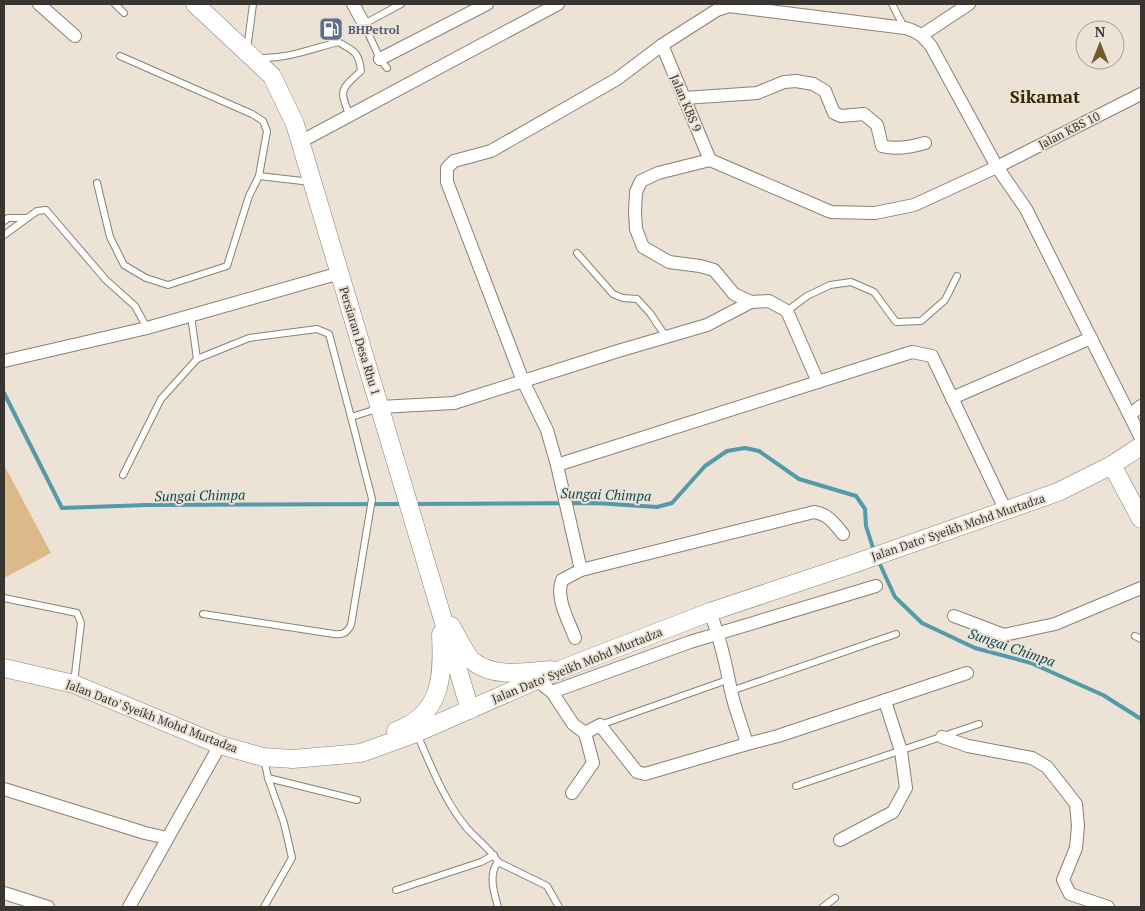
<svg xmlns="http://www.w3.org/2000/svg" width="1145" height="911" viewBox="0 0 1145 911" font-family="'PT Serif',serif">
  <style>
    .lines { fill: none; stroke-linecap: round; stroke-linejoin: round }
    .stream { stroke: #539aaa; stroke-width: 4 }
    .building { fill: #dcb989 }
    .lane-casing { stroke: #898175; stroke-width: 8 }
    .street-casing { stroke: #898175; stroke-width: 14 }
    .secondary-casing { stroke: #898175; stroke-width: 19 }
    .lane { stroke: #fff; stroke-width: 6 }
    .street { stroke: #fff; stroke-width: 12 }
    .secondary { stroke: #fff; stroke-width: 18 }
    .labels { text-anchor: middle; dominant-baseline: central; stroke-width: 4; stroke-linejoin: round; paint-order: stroke }
    .service-label { font-size: 12px; font-weight: bold; fill: #4e5e75; stroke: #ece2d5; text-anchor: start }
    .street-label { font-size: 12px; fill: #393530; stroke: #ece2d5 }
    .water-label { font-size: 14px; font-style: italic; fill: #094b57; stroke: #ece2d5 }
    .district-label { font-size: 18px; font-weight: bold; fill: #382800; stroke: #ece2d5 }
  </style>
  <rect width="100%" height="100%" fill="#ece2d5"/>
  <g class="lines">
    <!-- stream -->
    <g class="stream">
      <path d="M4,393L62,508L147,505L404,504"/>
      <path d="M413,504L595,503L657,507L672,503L705,466L727,451L745,448L759,451L799,479L856,496L865,509L866,526L874,551"/>
      <path d="M878,560L895,597L922,623L975,648L1031,663L1103,695L1141,719"/>
    </g>
  </g>
  <!-- building -->
  <path class="building" d="M4,465L51,553L4,578Z"/>
  <g class="lines">
    <!-- lane casing -->
    <g class="lane-casing">
      <g id="lane">
        <path d="M115,4L124,13"/>
        <path d="M892,4L904,27"/>
        <path d="M247,50L253,4"/>
        <path d="M120,56L252,114L263,121L267,131L259,176L311,182"/>
        <path d="M259,58C287,59 311,49 338,42C354,51 359,52 361,71C340,90 339,90 350,116"/>
        <path d="M387,68L380,59L364,24L401,4"/>
        <path d="M97,183L110,237L124,265L146,278L168,285L227,266L249,196L259,176"/>
        <path d="M4,221L8,218H26"/>
        <path d="M4,235L37,211L46,210L106,280L135,306L147,328"/>
        <path d="M577,253L613,294L623,298L637,299L650,313L666,337"/>
        <path d="M787,311L807,296L830,285L851,282L874,292L896,322L921,321L945,300L957,276"/>
        <path d="M197,359L249,338L317,329L329,334L351,417"/>
        <path d="M123,475L161,399L197,359L191,316"/>
        <path d="M4,598L77,613L81,623L74,683"/>
        <path d="M203,614L334,634C343,635 347,633 351,625L372,499L351,417L380,408"/>
        <path d="M1135,636L1141,639"/>
        <path d="M731,691L896,634"/>
        <path d="M600,725L730,679"/>
        <path d="M417,734C431,766 444,800 466,827C476,839 490,848 498,862L547,886L559,907"/>
        <path d="M264,758L268,778L284,823L292,858L264,907"/>
        <path d="M268,778L357,800"/>
        <path d="M796,786L979,724"/>
        <path d="M396,890L481,862L494,855"/>
        <path d="M498,907C494,893 488,874 498,862"/>
        <path d="M823,907L835,898"/>
      </g>
    </g>
    <!-- street casing -->
    <g class="street-casing">
      <g id="street">
        <path d="M39,4L75,36"/>
        <path d="M353,4L364,24"/>
        <path d="M922,35L969,4"/>
        <path d="M662,45L710,160"/>
        <path d="M380,59L487,4"/>
        <path d="M684,98L757,93L784,82L796,81L813,84L825,91L834,113L841,116L864,114L877,125L882,146C896,150 911,147 925,143"/>
        <path d="M300,142L558,4"/>
        <path d="M751,302L734,294L714,270L700,266L669,262L643,247L636,229L635,212L636,192L641,181L658,173L710,160L831,212L875,213L914,205L997,167L1141,94"/>
        <path d="M4,361L147,328L340,273"/>
        <path d="M952,398L1091,338"/>
        <path d="M380,407L454,403L618,351L707,325L751,302L769,301L787,311L818,382"/>
        <path d="M1131,414L1141,406"/>
        <path d="M557,465L912,352L932,356L1006,511"/>
        <path d="M581,570L557,465L547,430L523,381L447,182V168L454,161L491,151L617,79L662,45L717,10L729,6L905,28C917,31 923,36 931,46L997,167L1026,209L1141,438"/>
        <path d="M710,612C720,638 726,664 731,691C735,709 742,726 747,744"/>
        <path d="M954,616L1004,635L1055,624L1141,588"/>
        <path d="M575,638C569,621 555,598 562,580L581,570L814,512C828,514 834,523 843,534"/>
        <path d="M537,680L552,692L573,724L585,733L600,725L637,772L645,774L747,744L778,736L967,673"/>
        <path d="M552,692L690,642L876,586"/>
        <path d="M942,737L968,746L1032,758L1047,767L1076,804L1078,826L1076,848L1063,880L1070,894L1108,907"/>
        <path d="M4,789L145,833L167,838"/>
        <path d="M572,793L593,763L585,733"/>
        <path d="M840,840L893,812L906,788L901,751L885,701"/>
        <path d="M4,893L48,907"/>
        <path d="M129,907L220,745"/>
      </g>
    </g>
    <!-- secondary casing -->
    <g class="secondary-casing">
      <g id="secondary">
        <path d="M195,4L272,76L295,124L470,710"/>
        <path d="M1112,465L1141,519"/>
        <path d="M451,626C456,634 467,658 474,662C494,678 526,672 550,670"/>
        <path d="M4,668L74,684L220,745L263,757L293,759L361,753L416,733L562,669L710,612L853,564L1058,492L1112,465L1141,446"/>
        <path d="M396,731C442,714 443,677 441,634"/>
      </g>
    </g>
    <!-- lane -->
    <use href="#lane" class="lane"/>
    <!-- street -->
    <use href="#street" class="street"/>
    <!-- secondary -->
    <use href="#secondary" class="secondary"/>
  </g>
  <!-- icons -->
  <defs>
    <g id="fuel-square" transform="scale(1.25)"><rect x="-9" y="-9" width="18" height="18" rx="4" fill="#5c6f8a" stroke="#ece2d5"/><path d="M-5.5-6h7V0h2V4h1.3V-2.5L3-4.5l.8-.8L6-3V5H2.5V1h-1V6h-7ZM-4.2-4.7v3.2H.2V-4.7Z" fill="#fff"/></g>
  </defs>
  <g fill-rule="evenodd">
    <use href="#fuel-square" x="331" y="29"/>
  </g>
  <g class="labels">
    <!-- service labels -->
    <g class="service-label">
      <text x="348" y="29">BHPetrol</text>
    </g>
    <!-- street labels -->
    <g class="street-label">
      <text transform="translate(686 103) rotate(67)">Jalan KBS 9</text>
      <text transform="translate(1069 130) rotate(-27)">Jalan KBS 10</text>
      <text transform="translate(360 341) rotate(73)">Persiaran Desa Rhu 1</text>
      <text transform="translate(958 527) rotate(-19)">Jalan Dato' Syeikh Mohd Murtadza</text>
      <text transform="translate(577 665) rotate(-22)">Jalan Dato' Syeikh Mohd Murtadza</text>
      <text transform="translate(152 716) rotate(21)">Jalan Dato' Syeikh Mohd Murtadza</text>
    </g>
    <!-- water labels -->
    <g class="water-label">
      <text transform="translate(606 494) rotate(2)">Sungai Chimpa</text>
      <text transform="translate(200 495) rotate(-1)">Sungai Chimpa</text>
      <text transform="translate(1012 647) rotate(19)">Sungai Chimpa</text>
    </g>
    <!-- district labels -->
    <g class="district-label">
      <text x="1045" y="96">Sikamat</text>
    </g>
  </g>
  <!-- border -->
  <rect width="1145" height="911" fill="none" stroke="#393530" stroke-width="10"/>
  <!-- north arrow -->
  <g transform="translate(1100 45)"><circle r="24" fill="#ece2d5" stroke="#a49d93"/>
  <path d="M0-4L9 19L0 12L-9 19Z" fill="#715b2b"/>
  <text y="-8" font-size="14" font-weight="bold" text-anchor="middle" fill="#393530">N</text>
  </g>
</svg>
